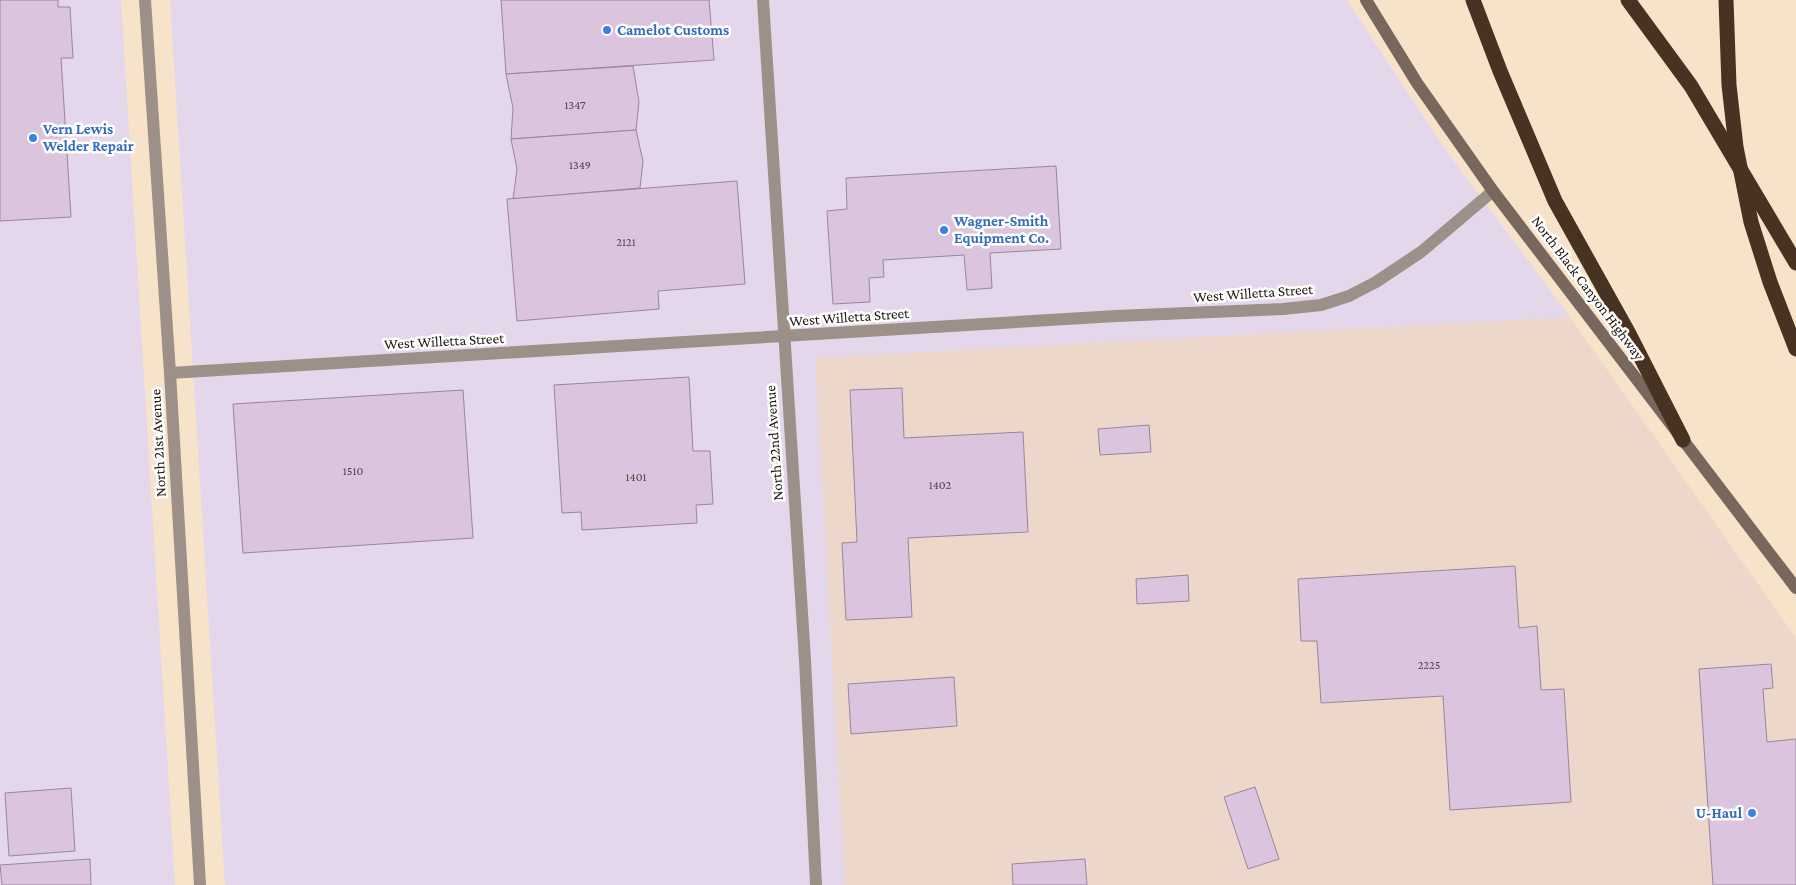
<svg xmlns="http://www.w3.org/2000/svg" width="1796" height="885" viewBox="0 0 1796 885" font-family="'Crimson Pro',serif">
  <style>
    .commercial { fill: #edd7cb }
    .industrial { fill: #e4d7eb }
    .building { fill: #dbc5de; stroke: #99859c }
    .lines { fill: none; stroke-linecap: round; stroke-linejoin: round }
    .minor { stroke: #9c9088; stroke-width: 12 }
    .secondary { stroke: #78675c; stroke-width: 12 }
    .motorway { stroke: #483323; stroke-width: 15 }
    .motorway-bridge { stroke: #483323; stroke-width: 15 }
    .shop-dot { fill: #3f7fe0; stroke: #fff; stroke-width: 2 }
    .labels { text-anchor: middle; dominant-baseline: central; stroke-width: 5; stroke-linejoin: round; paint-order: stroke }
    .number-label { font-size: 12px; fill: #4d4242 }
    .shop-label { font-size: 15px; font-weight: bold; fill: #366cbe; stroke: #fff; text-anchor: start }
    .street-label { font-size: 15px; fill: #1e170e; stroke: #fff }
  </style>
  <rect width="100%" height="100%" fill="#f6e3c9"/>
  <!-- commercial -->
  <path class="commercial" d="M1570,317L1796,638V885H845L815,358Z"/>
  <!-- industrial -->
  <g class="industrial">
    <path d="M0,0H121L175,885H0Z"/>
    <path d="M170,0H1347L1443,146L1570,317L815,358L845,885H225Z"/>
  </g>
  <!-- building -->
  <g class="building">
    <path d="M0,0H58V7H70L73,58H61L71,217L0,221Z"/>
    <path d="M501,0H709L714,60L506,74Z"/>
    <path d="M633,66L639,102L636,130L511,139L513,108L506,74Z"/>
    <path d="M636,130L643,161L640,188L513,199L517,169L511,139Z"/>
    <path d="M1056,166L1061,249L990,253L992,288L967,290L964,255L883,260L884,277L869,278L870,302L833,304L827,211L847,209L846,178Z"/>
    <path d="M737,181L745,284L658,291L659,309L517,321L507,199Z"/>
    <path d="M689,377L693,451H710L713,504L696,505L697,523L582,530L581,512L562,513L554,385Z"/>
    <path d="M902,388L904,438L1023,432L1028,532L908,538L912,617L846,620L842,543L857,542L850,390Z"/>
    <path d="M463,390L473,538L243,553L233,404Z"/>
    <path d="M1149,425L1151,452L1100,455L1098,429Z"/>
    <path d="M1515,566L1519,628L1537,626L1541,690L1564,689L1571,802L1450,810L1443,696L1321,703L1317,641H1301L1298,579Z"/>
    <path d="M1188,575L1189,601L1137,604L1136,579Z"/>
    <path d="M1771,664L1773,688L1763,689L1767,742L1796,739V885H1713L1699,669Z"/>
    <path d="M954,677L957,726L851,734L848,684Z"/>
    <path d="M1255,787L1279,859L1248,869L1224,797Z"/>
    <path d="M71,788L75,851L9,856L5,793Z"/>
    <path d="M90,859L91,885H2L0,865Z"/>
    <path d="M1085,859L1087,885H1013L1012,864Z"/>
  </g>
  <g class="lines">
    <!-- minor -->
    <g class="minor">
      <path d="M145,0L170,373L200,885"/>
      <path d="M763,0L805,660L816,885"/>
      <path d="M170,373L1116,316L1283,309L1321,305L1349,296L1376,282L1421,252L1493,191"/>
    </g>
    <!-- secondary -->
    <path class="secondary" d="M1366,0L1417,83L1493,191L1796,588"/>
    <!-- motorway -->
    <g class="motorway">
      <path d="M1473,0L1500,71L1555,201L1628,332L1683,440"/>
      <path d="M1628,0L1691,86L1796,263"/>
    </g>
    <!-- motorway-bridge -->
    <path class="motorway-bridge" d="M1726,0L1729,85L1736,147L1751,222L1770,282L1796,349"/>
  </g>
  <!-- markers -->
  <g class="shop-dot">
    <circle cx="607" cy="30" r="5"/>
    <circle cx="33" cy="138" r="5"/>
    <circle cx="944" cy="230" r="5"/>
    <circle cx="1752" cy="813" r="5"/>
  </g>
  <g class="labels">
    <!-- number labels -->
    <g class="number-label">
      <text x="575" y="105">1347</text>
      <text x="580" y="165">1349</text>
      <text x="626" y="242">2121</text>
      <text x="353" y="471">1510</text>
      <text x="636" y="477">1401</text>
      <text x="940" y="485">1402</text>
      <text x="1429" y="665">2225</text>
    </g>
    <!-- shop labels -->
    <g class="shop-label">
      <text x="617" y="30">Camelot Customs</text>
      <text x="43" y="129">Vern Lewis<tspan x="43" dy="17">Welder Repair</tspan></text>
      <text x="954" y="221">Wagner-Smith<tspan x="954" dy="17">Equipment Co.</tspan></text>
      <text x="1742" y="813" text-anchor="end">U-Haul</text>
    </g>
    <!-- street labels -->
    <g class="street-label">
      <text transform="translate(1588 288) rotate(53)">North Black Canyon Highway</text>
      <text transform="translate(1253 293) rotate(-4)">West Willetta Street</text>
      <text transform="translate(849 317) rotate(-4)">West Willetta Street</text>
      <text transform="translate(444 341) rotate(-3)">West Willetta Street</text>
      <text transform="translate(158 443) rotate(-93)">North 21st Avenue</text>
      <text transform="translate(774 443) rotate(-94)">North 22nd Avenue</text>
    </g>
  </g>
</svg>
